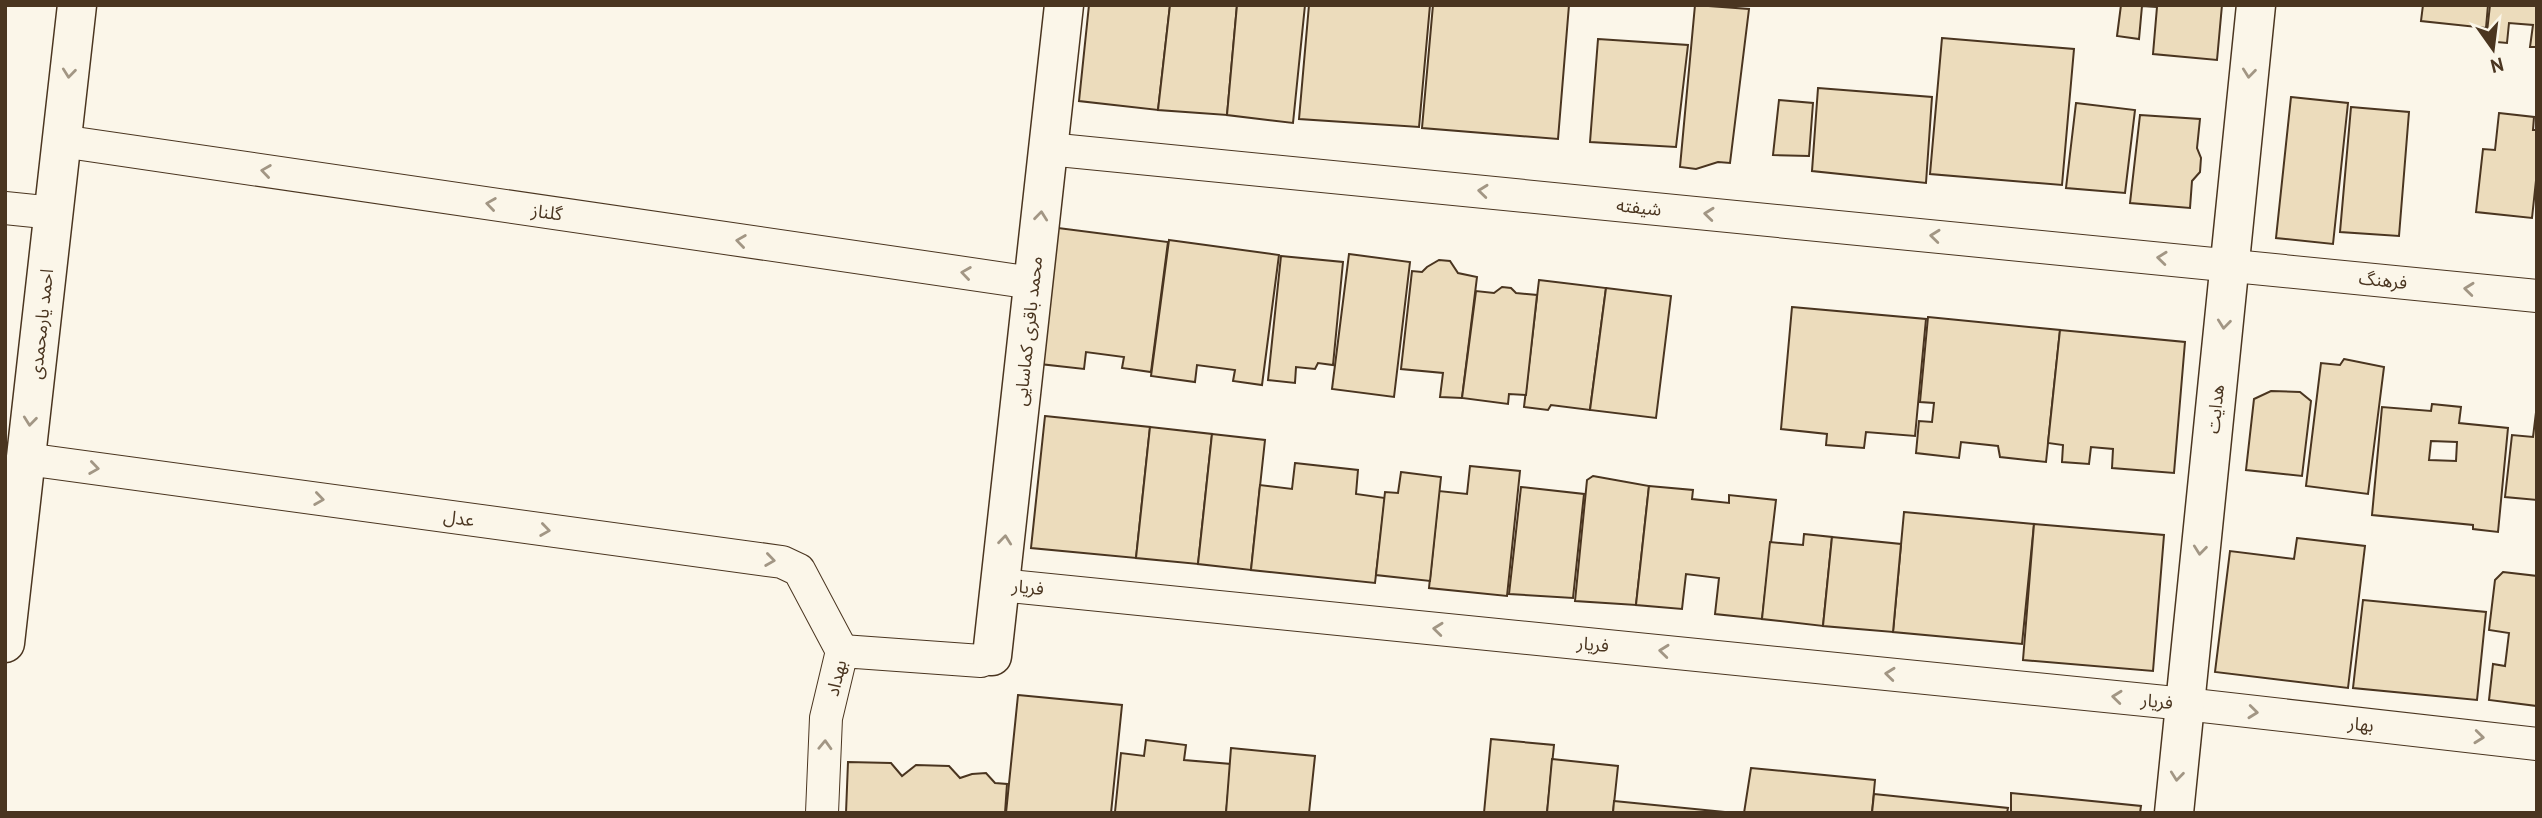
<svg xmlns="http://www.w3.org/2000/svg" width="2542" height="818" viewBox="0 0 2542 818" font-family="'PT Sans','Noto Sans Arabic',sans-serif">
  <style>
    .building { fill: #ecdcbc; stroke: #4a3520; stroke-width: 2; fill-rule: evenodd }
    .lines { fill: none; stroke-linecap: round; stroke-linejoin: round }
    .minor-casing { stroke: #4a3520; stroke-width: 34 }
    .tertiary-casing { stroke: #4a3520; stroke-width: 41 }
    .minor { stroke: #fbf6e9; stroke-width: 32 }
    .tertiary { stroke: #fbf6e9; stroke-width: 38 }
    .oneway { stroke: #a29684 }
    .labels { text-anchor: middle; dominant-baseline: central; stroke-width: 5; stroke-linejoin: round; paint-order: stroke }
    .street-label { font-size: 18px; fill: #4a3520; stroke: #fbf6e9 }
  </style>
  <rect width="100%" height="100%" fill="#fbf6e9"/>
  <!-- building -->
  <g class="building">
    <path d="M1089,5H1170L1158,110L1079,101Z"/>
    <path d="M1170,5H1237L1227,115L1158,110Z"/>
    <path d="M1237,5H1305L1293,123L1227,115Z"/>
    <path d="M1309,5H1430L1419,127L1299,119Z"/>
    <path d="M1433,5H1569L1558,139L1422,128Z"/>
    <path d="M1695,5L1749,9L1730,163L1718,162L1696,169L1680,167Z"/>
    <path d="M2121,5H2222L2217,60L2153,54L2157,7L2142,6L2139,39L2117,36Z"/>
    <path d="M2423,5H2488L2486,28L2421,21Z"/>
    <path d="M2490,5H2537V47H2530L2533,25L2509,23L2507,43L2486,41Z"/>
    <path d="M1942,38L2074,49L2062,185L1930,174Z"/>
    <path d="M1598,39L1688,45L1676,147L1590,142Z"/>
    <path d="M1818,88L1932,97L1926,183L1812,171Z"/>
    <path d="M2291,97L2348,103L2333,244L2276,238Z"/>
    <path d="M1779,100L1813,103L1809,156L1773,155Z"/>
    <path d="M2076,103L2135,110L2125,193L2066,188Z"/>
    <path d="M2351,107L2409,112L2399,236L2340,232Z"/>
    <path d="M2499,113L2534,117L2533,130H2537V171L2532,218L2476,212L2483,149L2495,150Z"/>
    <path d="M2140,115L2200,119L2197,148L2201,158L2200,172L2192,181L2190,208L2130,203Z"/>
    <path d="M1058,228L1168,242L1151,372L1122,368L1124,357L1086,352L1084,369L1040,364Z"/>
    <path d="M1169,240L1279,255L1262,385L1233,381L1235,370L1197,365L1195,382L1151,376Z"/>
    <path d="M1349,254L1410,262L1394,397L1332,389Z"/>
    <path d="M1281,256L1343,262L1333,365L1318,363L1315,369L1296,367L1295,383L1268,380Z"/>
    <path d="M1439,260L1450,261L1458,273L1477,277L1462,398L1440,397L1443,373L1401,369L1412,271L1422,272L1427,267Z"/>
    <path d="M1539,280L1606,288L1590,410L1551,405L1548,410L1524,407Z"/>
    <path d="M1502,287L1511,288L1516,293L1537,295L1526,395L1509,394L1508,404L1462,398L1476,291L1494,293Z"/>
    <path d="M1606,288L1671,296L1656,418L1590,410Z"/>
    <path d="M1792,307L1926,319L1915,436L1866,432L1864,448L1826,445L1827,434L1781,429Z"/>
    <path d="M1928,317L2060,330L2046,462L2000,457L1998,446L1961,442L1959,458L1916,453L1919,421L1932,422L1934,403L1920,402Z"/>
    <path d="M2060,330L2185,342L2174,473L2112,468L2113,449L2091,447L2089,464L2062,462L2063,445L2048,443Z"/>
    <path d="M2344,359L2384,367L2368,494L2306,486L2321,363L2340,365Z"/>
    <path d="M2271,391L2300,392L2311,401L2302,476L2246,470L2254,399Z"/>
    <path d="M2432,404L2461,407L2459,423L2508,428L2498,532L2473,529V525L2372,515L2382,407L2431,411ZM2431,441L2457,442L2456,461L2429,460Z"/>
    <path d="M2537,404V500L2505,497L2512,435L2533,437Z"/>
    <path d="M1045,416L1150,427L1136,558L1031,548Z"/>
    <path d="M1150,427L1212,434L1198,564L1136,558Z"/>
    <path d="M1212,434L1265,440L1251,570L1198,564Z"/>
    <path d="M1295,463L1358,470L1356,494L1385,498L1375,583L1251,570L1260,485L1292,489Z"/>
    <path d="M1470,466L1520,471L1507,596L1429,588L1439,491L1467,494Z"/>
    <path d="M1401,472L1441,477L1430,581L1376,575L1385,492L1398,493Z"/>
    <path d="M1593,476L1649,486L1636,605L1575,601L1587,480Z"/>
    <path d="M1649,486L1693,490L1692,499L1729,503V495L1776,500L1762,619L1715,614L1719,578L1686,574L1682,609L1636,605Z"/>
    <path d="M1521,487L1584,494L1573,598L1509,594Z"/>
    <path d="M1904,512L2034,524L2022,644L1893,632Z"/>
    <path d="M2034,524L2164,535L2153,671L2023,660Z"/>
    <path d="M1804,534L1832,537L1823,626L1762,619L1770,542L1803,545Z"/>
    <path d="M1832,537L1901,544L1893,632L1823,626Z"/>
    <path d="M2297,538L2365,546L2348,688L2215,672L2230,551L2294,559Z"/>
    <path d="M2503,572L2537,576V706L2489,700L2493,664L2505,666L2509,633L2489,630L2495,580Z"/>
    <path d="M2363,600L2486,612L2477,700L2353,688Z"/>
    <path d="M1018,695L1122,705L1111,813H1006Z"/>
    <path d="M1491,739L1554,745L1547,813H1484Z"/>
    <path d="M1146,740L1186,745L1184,760L1231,764L1226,813L1115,812L1121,753L1144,756Z"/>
    <path d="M1231,748L1315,756L1309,813H1226Z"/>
    <path d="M1552,759L1618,766L1613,813H1547Z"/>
    <path d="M848,762L891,763L902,776L916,765L949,766L960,778L972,774L986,773L995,783L1007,784L1005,813H846Z"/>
    <path d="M1751,768L1875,780L1872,813H1744Z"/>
    <path d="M2011,793L2141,806L2140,813H2011Z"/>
    <path d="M1874,794L2008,808L2007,813H1872Z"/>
    <path d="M1614,801L1735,813H1613Z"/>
  </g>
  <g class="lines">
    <!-- minor casing -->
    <g class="minor-casing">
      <g id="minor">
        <path d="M61,141L1033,283"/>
        <path d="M1048,149L2537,296"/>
        <path d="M5,208L54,213"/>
        <path d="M26,459L782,562L799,570L842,651"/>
        <path d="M1000,585L2185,704L2537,744"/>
        <path d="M822,813L826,718L842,651L981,661L992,656"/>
      </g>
    </g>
    <!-- tertiary casing -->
    <g class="tertiary-casing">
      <g id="tertiary">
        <path d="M5,643L77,5"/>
        <path d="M992,656L1064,5"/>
        <path d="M2174,813L2256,5"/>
      </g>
    </g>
    <!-- minor -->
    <use href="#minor" class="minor"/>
    <!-- tertiary -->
    <use href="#tertiary" class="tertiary"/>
  </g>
  <!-- one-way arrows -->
  <defs><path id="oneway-chevron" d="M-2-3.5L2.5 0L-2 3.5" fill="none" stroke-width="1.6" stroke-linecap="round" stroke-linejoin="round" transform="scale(1.75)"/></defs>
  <g class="oneway">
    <use href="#oneway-chevron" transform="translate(69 73) rotate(96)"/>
    <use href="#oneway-chevron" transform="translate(2249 73) rotate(96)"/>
    <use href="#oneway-chevron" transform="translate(266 171) rotate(-172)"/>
    <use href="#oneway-chevron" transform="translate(1483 191) rotate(-174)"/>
    <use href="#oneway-chevron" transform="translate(491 204) rotate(-172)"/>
    <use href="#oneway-chevron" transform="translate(1709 214) rotate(-174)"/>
    <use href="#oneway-chevron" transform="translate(1041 216) rotate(-84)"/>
    <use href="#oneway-chevron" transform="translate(1935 236) rotate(-174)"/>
    <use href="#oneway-chevron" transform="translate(741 241) rotate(-172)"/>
    <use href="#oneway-chevron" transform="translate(2162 258) rotate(-174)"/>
    <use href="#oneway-chevron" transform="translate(966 273) rotate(-172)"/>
    <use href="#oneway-chevron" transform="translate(2469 289) rotate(-174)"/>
    <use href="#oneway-chevron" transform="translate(2224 324) rotate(96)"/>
    <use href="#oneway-chevron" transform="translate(30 421) rotate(96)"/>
    <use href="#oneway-chevron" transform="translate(94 468) rotate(8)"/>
    <use href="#oneway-chevron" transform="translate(319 499) rotate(8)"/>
    <use href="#oneway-chevron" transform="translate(545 530) rotate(8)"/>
    <use href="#oneway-chevron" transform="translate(1005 540) rotate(-84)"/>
    <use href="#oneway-chevron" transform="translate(2200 550) rotate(96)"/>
    <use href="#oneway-chevron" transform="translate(770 560) rotate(8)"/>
    <use href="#oneway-chevron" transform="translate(1438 629) rotate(-174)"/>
    <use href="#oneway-chevron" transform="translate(1664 651) rotate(-174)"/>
    <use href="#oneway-chevron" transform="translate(1890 674) rotate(-174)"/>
    <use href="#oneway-chevron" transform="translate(2117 697) rotate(-174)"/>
    <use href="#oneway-chevron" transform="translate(2253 712) rotate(6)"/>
    <use href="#oneway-chevron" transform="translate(2479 737) rotate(6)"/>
    <use href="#oneway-chevron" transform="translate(825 745) rotate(-88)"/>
    <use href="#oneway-chevron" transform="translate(2177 776) rotate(96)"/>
  </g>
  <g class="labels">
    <!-- street labels -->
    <g class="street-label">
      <text transform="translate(1639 207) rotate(6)">شیفته</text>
      <text transform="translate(547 212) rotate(8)">گلناز</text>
      <text transform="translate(2383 280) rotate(6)">فرهنگ</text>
      <text transform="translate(41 324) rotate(-84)">احمد یارمحمدی</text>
      <text transform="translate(1028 331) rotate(-84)">محمد باقری کماسایی</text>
      <text transform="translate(2215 409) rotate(-84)">هدایت</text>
      <text transform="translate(459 518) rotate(8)">عدل</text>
      <text transform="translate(1028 587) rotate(6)">فریار</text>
      <text transform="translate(1593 644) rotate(6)">فریار</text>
      <text transform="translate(836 678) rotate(-76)">بهداد</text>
      <text transform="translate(2157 701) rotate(6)">فریار</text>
      <text transform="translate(2361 724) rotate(6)">بهار</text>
    </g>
  </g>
  <!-- border -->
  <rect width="2542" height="818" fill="none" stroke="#4a3520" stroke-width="14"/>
  <!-- north arrow -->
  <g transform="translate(2493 49) rotate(166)" stroke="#fbf6e9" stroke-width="5" paint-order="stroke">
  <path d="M0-5L12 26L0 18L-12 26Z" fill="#4a3520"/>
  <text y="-10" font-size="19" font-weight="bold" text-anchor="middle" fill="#4a3520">N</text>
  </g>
</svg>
